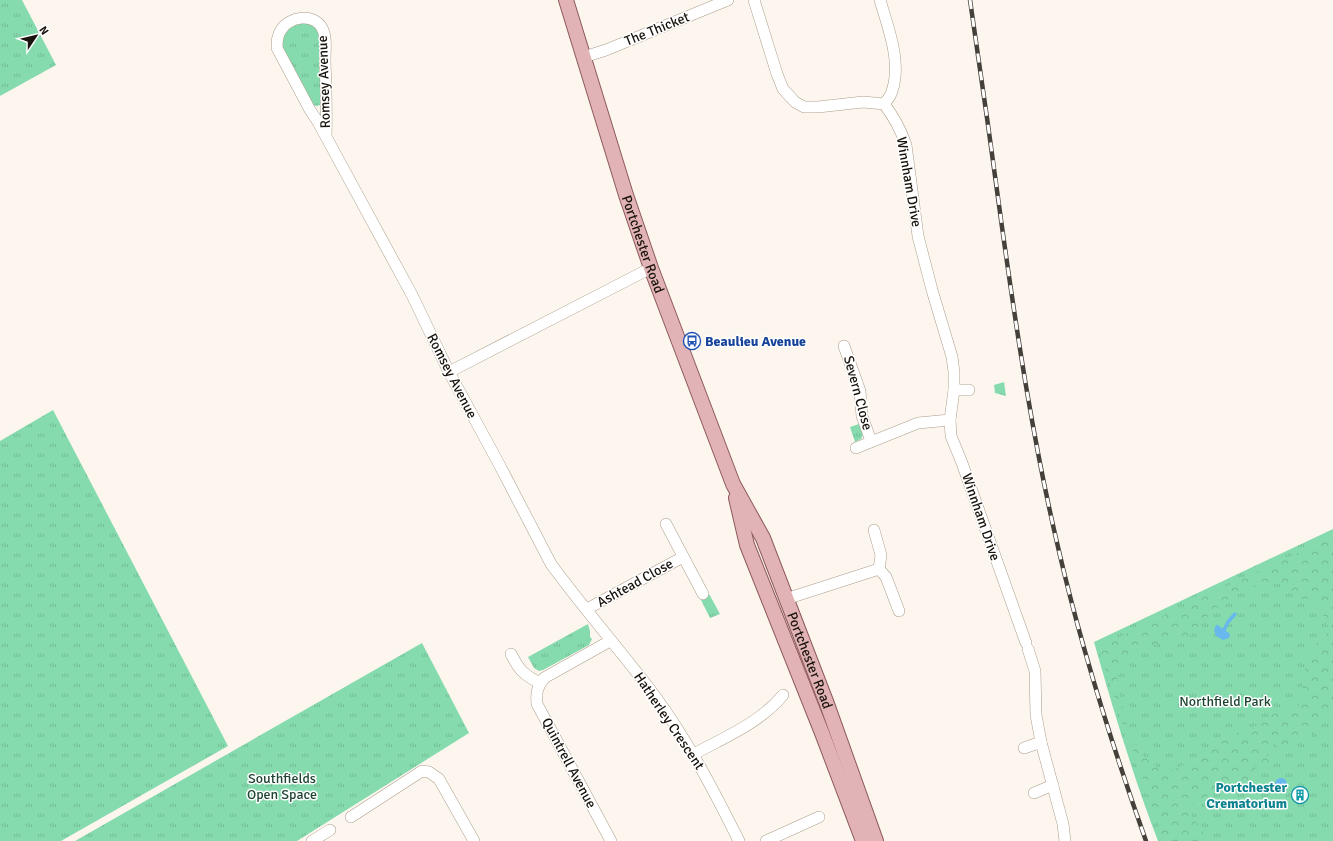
<svg xmlns="http://www.w3.org/2000/svg" width="1333" height="841" viewBox="0 0 1333 841" font-family="Signika,sans-serif">
  <style>
    .grass { fill: url(#grass-tufts) }
    .forest { fill: url(#forest-crowns) }
    .water { fill: #68b8ed }
    .lines { fill: none; stroke-linecap: round; stroke-linejoin: round }
    .stream { stroke: #68b8ed; stroke-width: 3.5 }
    .minor-casing { stroke: #ab9d8b; stroke-width: 12 }
    .major-casing { stroke: #8e5a5c; stroke-width: 16 }
    .minor { stroke: #fff; stroke-width: 11 }
    .major { stroke: #e1b3b6; stroke-width: 14 }
    .rail-casing { stroke: #46403a; stroke-width: 4.5 }
    .rail { stroke: #fff; stroke-width: 3; stroke-dasharray: 9; stroke-linecap: butt }
    .labels { text-anchor: middle; dominant-baseline: central; stroke-width: 3; stroke-linejoin: round; paint-order: stroke }
    .street-label { font-size: 14px; fill: #19130d; stroke: #fff }
    .transit-label { font-size: 14px; font-weight: bold; fill: #164399; stroke: #fff; text-anchor: start }
    .park-label { font-size: 14px; fill: #1e4431; stroke: #fff }
    .culture-label { font-size: 14px; font-weight: bold; fill: #0d838f; stroke: #fff; text-anchor: end }
  </style>
  <defs>
    <pattern id="grass-tufts" width="24" height="20" patternUnits="userSpaceOnUse"><rect width="24" height="20" fill="#85dbae"/><path d="M3 7l-1-3M5 7V3M7 7l1-3M15 17l-1-3M17 17v-4M19 17l1-3" fill="none" stroke="#72bb94"/></pattern>
    <pattern id="forest-crowns" width="20" height="18" patternUnits="userSpaceOnUse"><rect width="20" height="18" fill="#85dbae"/><path d="M2 6a3 3 0 1 1 6 0M12 15a3 3 0 1 1 6 0" fill="none" stroke="#72bb94"/></pattern>
  </defs>
  <rect width="100%" height="100%" fill="#fdf6ef"/>
  <!-- grass -->
  <g class="grass">
    <path d="M0,0H22L56,65L0,96Z"/>
    <path d="M303,23L314,25L319,33L323,101L320,105L316,106L312,104L282,46C281,31 290,27 303,23Z"/>
    <path d="M1004,382L1006,396L995,393L994,385Z"/>
    <path d="M53,410L228,746L61,841H0V441Z"/>
    <path d="M859,424L863,435L861,439L855,442L850,427Z"/>
    <path d="M1333,529V841H1158C1133,776 1113,709 1094,642Z"/>
    <path d="M708,592L720,614L710,618L699,596Z"/>
    <path d="M588,624L590,631V637L592,639L589,645L543,670L539,671L534,668L528,657Z"/>
    <path d="M422,643L469,733L297,841H75Z"/>
  </g>
  <!-- forest -->
  <path class="forest" d="M1331,537L1333,542V705L1318,720L1311,738L1292,744L1284,751L1274,744C1270,746 1267,748 1266,754L1272,761L1255,766L1260,798L1243,793L1231,785L1198,801L1187,809L1206,836L1207,841H1164L1132,748V739L1143,756L1157,767L1170,771L1195,760L1220,742L1234,734L1250,729L1277,712L1287,711L1296,708L1303,701C1303,674 1304,647 1330,631L1323,615L1321,598L1301,599L1280,584C1271,584 1261,584 1252,587C1225,597 1204,618 1187,640H1167L1150,646L1133,655L1122,667L1117,678L1124,715L1131,740V750L1098,647Z"/>
  <!-- water -->
  <g class="water">
    <path d="M1216,625H1218L1223,629L1229,633L1230,635L1229,638L1223,640L1216,636L1214,630Z"/>
    <circle cx="1281" cy="784" r="6"/>
  </g>
  <g class="lines">
    <!-- stream -->
    <path class="stream" d="M1224,630L1228,622L1235,614"/>
    <!-- minor casing -->
    <g class="minor-casing">
      <g id="minor">
        <path d="M754,0L777,74L783,89L795,102L804,107H818L863,102L884,104C894,117 901,130 906,145L918,236L932,290L952,357L954,372V390L950,420L951,436L962,463L1026,643"/>
        <path d="M880,0C888,28 902,62 892,91C891,96 887,100 884,104"/>
        <path d="M584,57L606,50L728,0"/>
        <path d="M326,137C327,111 326,86 325,61C325,50 327,37 322,28C313,12 289,17 281,30C277,36 277,42 277,48L310,110L318,122L412,295L449,372L499,464L551,564C584,609 621,651 655,696C688,741 714,791 739,841"/>
        <path d="M844,346L860,391L862,416L871,441"/>
        <path d="M449,372L651,268"/>
        <path d="M954,390H969"/>
        <path d="M856,448L918,423L950,420"/>
        <path d="M666,524L703,594"/>
        <path d="M879,569L886,577L899,611"/>
        <path d="M786,599L879,569L881,555L874,530"/>
        <path d="M587,609L683,557"/>
        <path d="M610,641L544,678C537,687 536,693 537,704L611,841"/>
        <path d="M1028,649L1035,671L1036,715L1041,742L1063,824L1065,841"/>
        <path d="M511,654C519,670 524,675 540,683"/>
        <path d="M1024,748L1041,742"/>
        <path d="M694,754C725,737 760,723 783,695"/>
        <path d="M1034,793L1053,785"/>
        <path d="M351,817L422,771L429,772L439,779L474,841"/>
        <path d="M312,841L330,830"/>
        <path d="M766,841L819,817"/>
      </g>
    </g>
    <!-- major casing -->
    <g class="major-casing">
      <g id="major">
        <path id="s1" d="M566,0L626,195L651,268L733,484L763,538L827,704L876,841"/>
        <path d="M736,498L747,545L822,733L863,841"/>
      </g>
    </g>
    <!-- minor -->
    <use href="#minor" class="minor"/>
    <!-- major -->
    <use href="#major" class="major"/>
    <!-- rail casing -->
    <g class="rail-casing">
      <path id="rail" d="M970,0C981,76 992,151 1002,227C1017,334 1033,441 1058,547C1081,647 1112,745 1146,841"/>
    </g>
    <!-- rail -->
    <use href="#rail" class="rail"/>
  </g>
  <!-- icons -->
  <defs>
    <g id="bus-ring" transform="scale(0.9)"><circle r="9.5" fill="#fff" stroke="#1a4fb4" stroke-width="1.5"/><path d="M-5-6H5V4H4V6H2V4H-2V6H-4V4H-5ZM-3.5-4V0h7V-4ZM-3.5 1.2v1.5H-2V1.2ZM2 1.2v1.5H3.5V1.2Z" fill="#1a4fb4"/></g>
    <g id="building-ring" transform="scale(0.9)"><circle r="9.5" fill="#fff" stroke="#0f9aa8" stroke-width="1.5"/><path d="M-4-6H4V6H1V3H-1V6H-4ZM-2.5-4.3h1.7v1.8h-1.7ZM.8-4.3h1.7v1.8H.8ZM-2.5-1h1.7V.8h-1.7ZM.8-1h1.7V.8H.8Z" fill="#0f9aa8"/></g>
  </defs>
  <g fill-rule="evenodd">
    <use href="#bus-ring" x="692" y="341"/>
    <use href="#building-ring" x="1300" y="795"/>
  </g>
  <g class="labels">
    <!-- street labels -->
    <g class="street-label">
      <text transform="translate(657 29) rotate(-22)">The Thicket</text>
      <text transform="translate(324 82) rotate(-92)">Romsey Avenue</text>
      <text transform="translate(909 182) rotate(80)">Winnham Drive</text>
      <text stroke="none"><textPath href="#s1" startOffset="256">Portchester Road</textPath></text>
      <text transform="translate(452 376) rotate(63)">Romsey Avenue</text>
      <text transform="translate(858 393) rotate(75)">Severn Close</text>
      <text transform="translate(981 517) rotate(71)">Winnham Drive</text>
      <text transform="translate(635 583) rotate(-29)">Ashtead Close</text>
      <text stroke="none"><textPath href="#s1" startOffset="705">Portchester Road</textPath></text>
      <text transform="translate(669 721) rotate(56)">Hatherley Crescent</text>
      <text transform="translate(569 763) rotate(62)">Quintrell Avenue</text>
    </g>
    <!-- transit labels -->
    <g class="transit-label">
      <text x="705" y="341">Beaulieu Avenue</text>
    </g>
    <!-- park labels -->
    <g class="park-label">
      <text x="1225" y="701">Northfield Park</text>
      <text x="282" y="778">Southfields<tspan x="282" dy="16">Open Space</tspan></text>
    </g>
    <!-- culture labels -->
    <g class="culture-label">
      <text x="1287" y="787">Portchester<tspan x="1287" dy="16">Crematorium</tspan></text>
    </g>
  </g>
  <!-- north arrow -->
  <g transform="translate(36 36) rotate(55)" stroke="#ffffff" stroke-width="3" paint-order="stroke">
  <path d="M0-3L7 15L0 10L-7 15Z" fill="#19130d"/>
  <text y="-6" font-size="11" font-weight="bold" text-anchor="middle" fill="#19130d">N</text>
  </g>
</svg>
